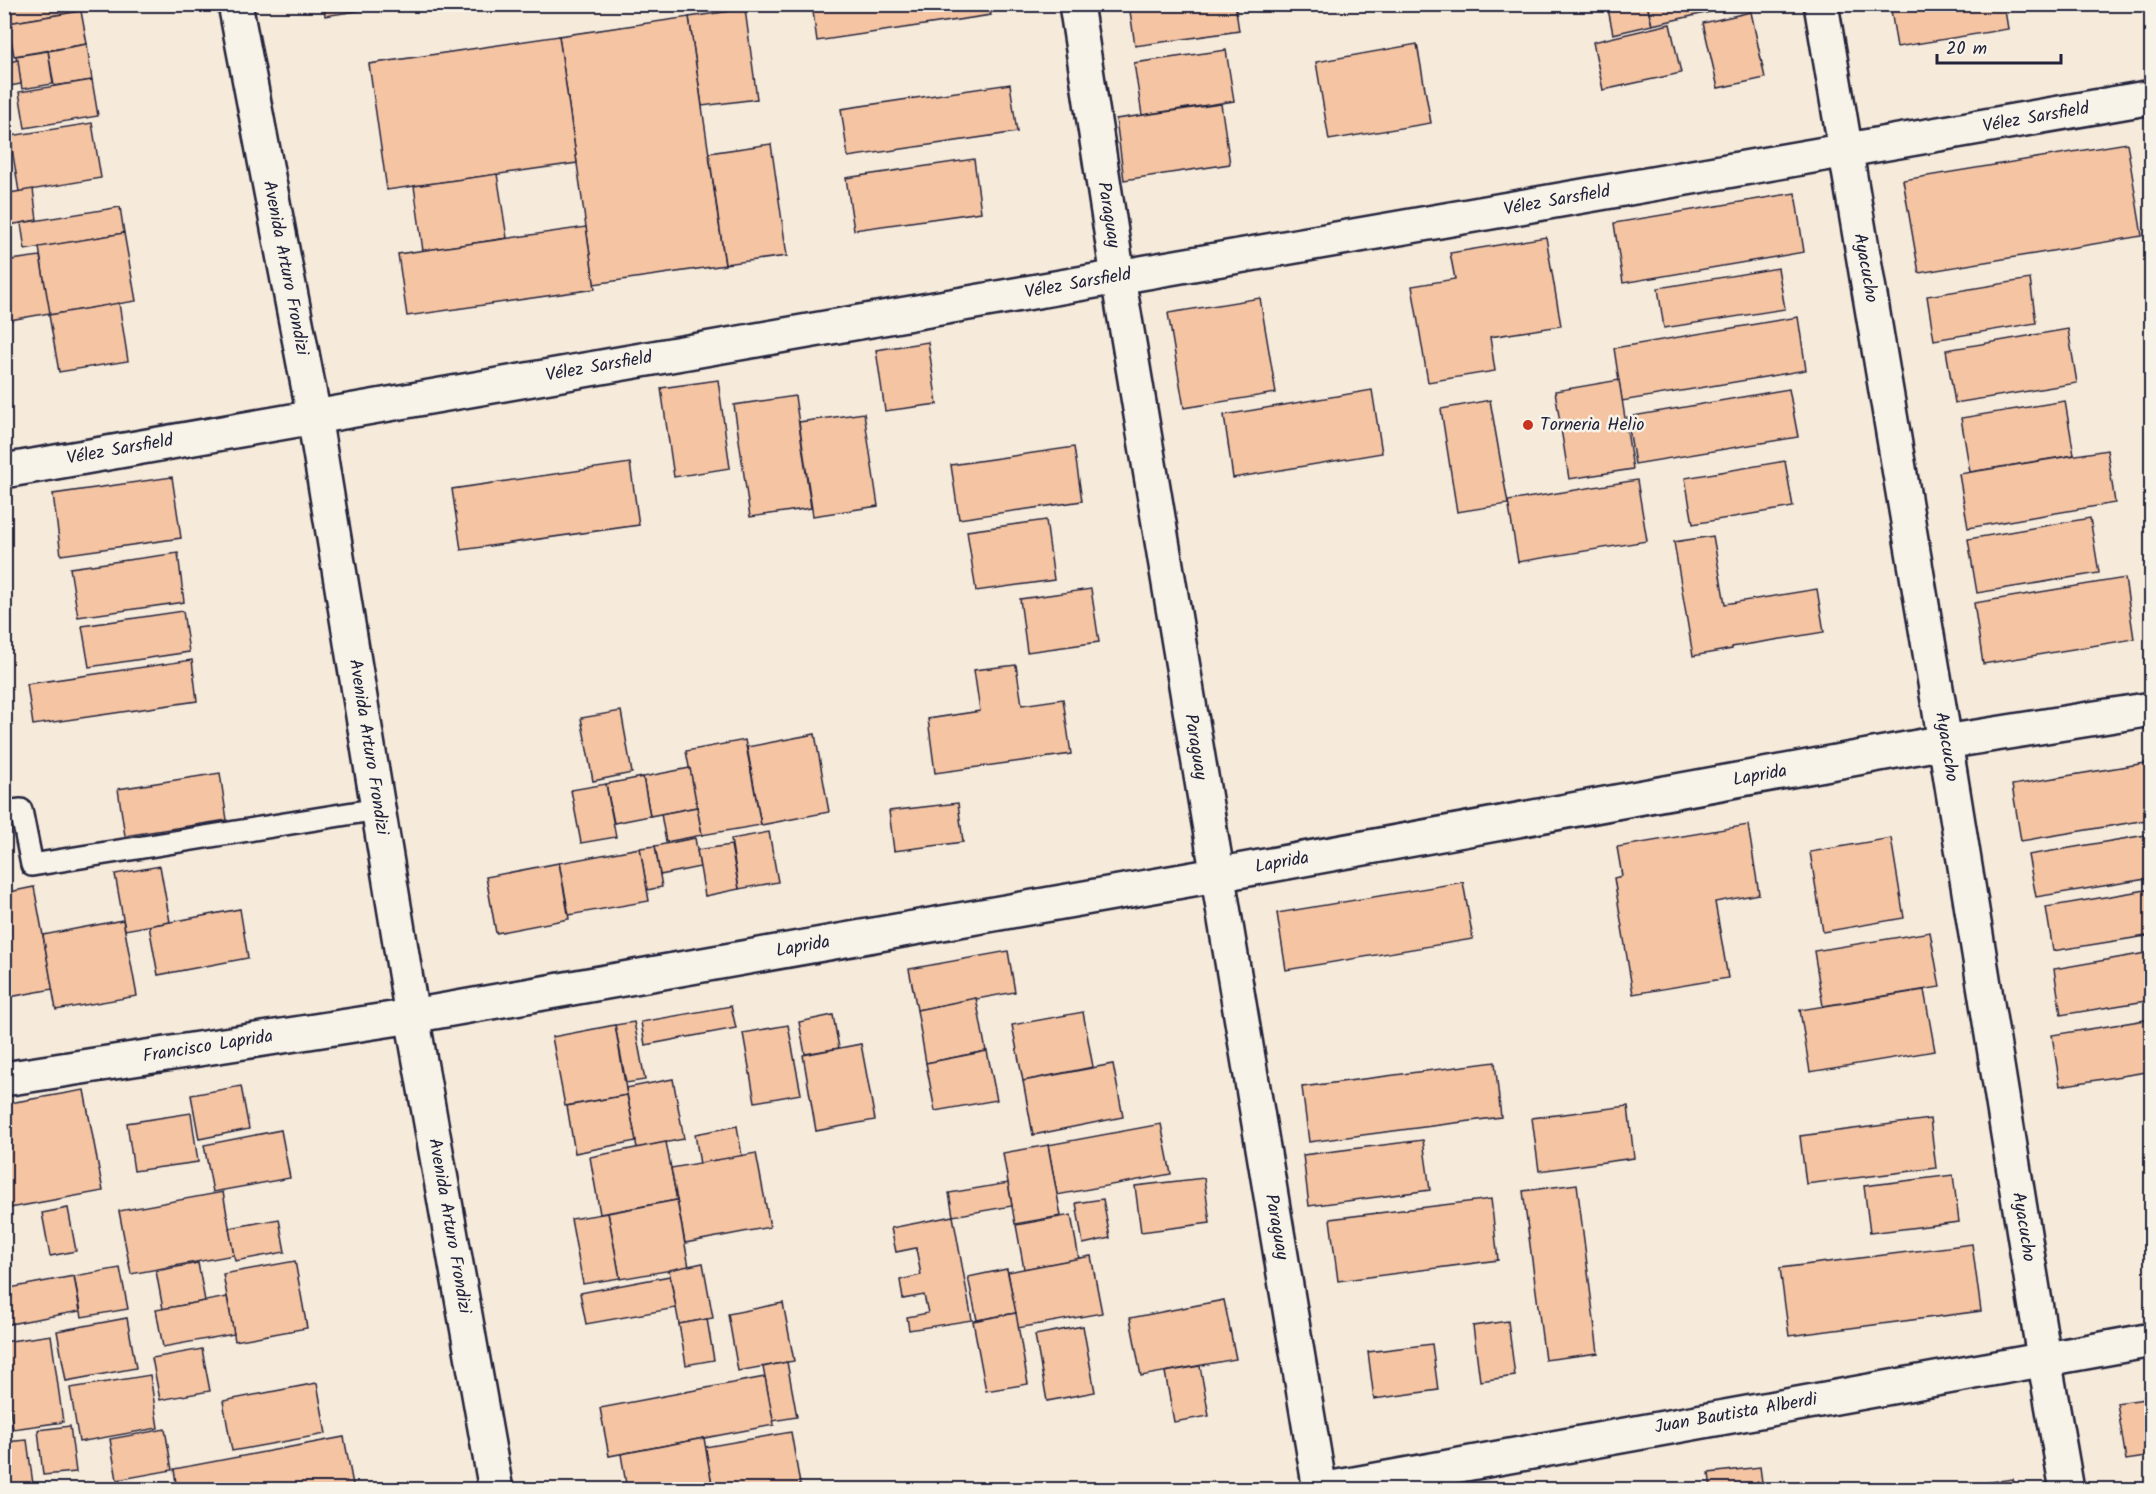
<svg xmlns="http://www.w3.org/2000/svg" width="2156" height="1494" viewBox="0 0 2156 1494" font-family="Kalam,sans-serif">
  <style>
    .building { fill: #f4c4a3; stroke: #22223b; stroke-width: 1.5 }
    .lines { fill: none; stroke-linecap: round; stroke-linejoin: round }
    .lane-casing { stroke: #22223b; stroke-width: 26 }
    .street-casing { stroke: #22223b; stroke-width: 38 }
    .secondary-casing { stroke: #22223b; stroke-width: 38 }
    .lane { stroke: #f7f3e8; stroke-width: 21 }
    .street { stroke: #f7f3e8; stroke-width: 33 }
    .secondary { stroke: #f7f3e8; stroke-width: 33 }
    .poi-dot { fill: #c8321e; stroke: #f7f3e8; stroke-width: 2 }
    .labels { text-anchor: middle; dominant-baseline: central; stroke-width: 5; stroke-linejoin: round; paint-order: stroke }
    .street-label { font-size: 18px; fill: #22223b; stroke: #f7f3e8 }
    .poi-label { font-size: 18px; fill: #22223b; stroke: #f7f3e8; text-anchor: start }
  </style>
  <rect width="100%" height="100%" fill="#f6eada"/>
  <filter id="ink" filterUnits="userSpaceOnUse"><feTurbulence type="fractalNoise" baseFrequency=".0167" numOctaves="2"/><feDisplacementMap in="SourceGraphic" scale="12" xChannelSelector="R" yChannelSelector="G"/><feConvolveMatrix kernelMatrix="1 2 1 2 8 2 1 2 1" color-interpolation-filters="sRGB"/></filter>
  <g filter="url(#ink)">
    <!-- building -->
    <g class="building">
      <path d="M5,4H79L80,11L8,23Z"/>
      <path d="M324,4H403L325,16Z"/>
      <path d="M812,4H989L991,15L817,41Z"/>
      <path d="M1129,4H1235L1239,31L1135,46Z"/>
      <path d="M1607,4H1647L1652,25L1613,34Z"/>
      <path d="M1647,4H1745L1652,25Z"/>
      <path d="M1890,4H2004L2008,29L1897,47Z"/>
      <path d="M2072,4H2099L2072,9Z"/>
      <path d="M2119,4H2143L2120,9Z"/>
      <path d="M745,9L757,99L702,106L689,17Z"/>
      <path d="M81,11L87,44L14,56L8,23Z"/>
      <path d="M1751,12L1765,78L1718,88L1703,23Z"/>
      <path d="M689,17L725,265L594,284L559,36Z"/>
      <path d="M1670,24L1681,73L1603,90L1593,42Z"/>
      <path d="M559,36L577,163L387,190L369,64Z"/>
      <path d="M87,44L92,80L54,86L48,51Z"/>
      <path d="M1417,44L1431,123L1329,140L1316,62Z"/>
      <path d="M1226,50L1234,101L1142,115L1134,63Z"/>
      <path d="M48,51L53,84L22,89L16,56Z"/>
      <path d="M18,60L21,84L4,87V63Z"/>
      <path d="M92,80L98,116L25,128L19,92Z"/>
      <path d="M1010,84L1017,132L848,157L841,109Z"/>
      <path d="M1221,104L1230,164L1124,180L1116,119Z"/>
      <path d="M92,123L101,178L19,192L10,136Z"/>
      <path d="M2127,143L2142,236L1919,273L1903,180Z"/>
      <path d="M771,144L787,256L725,264L709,153Z"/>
      <path d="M974,159L981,212L854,230L846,178Z"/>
      <path d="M497,174L507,238L423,251L414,186Z"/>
      <path d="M33,189L37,220L4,226V194Z"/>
      <path d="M1795,193L1804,252L1623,283L1614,223Z"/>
      <path d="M120,207L124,233L25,250L21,223Z"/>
      <path d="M586,227L595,289L407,316L398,254Z"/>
      <path d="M124,233L136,301L49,315L39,247Z"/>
      <path d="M1546,237L1561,326L1490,337L1495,371L1428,382L1412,286L1455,279L1450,253Z"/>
      <path d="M40,256L50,313L4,321V261Z"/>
      <path d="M1778,268L1785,309L1664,328L1658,288Z"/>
      <path d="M2030,279L2036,323L1934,340L1927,296Z"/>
      <path d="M1260,298L1276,393L1184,408L1168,313Z"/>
      <path d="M119,303L128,361L59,372L49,315Z"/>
      <path d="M1798,317L1806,370L1622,401L1614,348Z"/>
      <path d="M2068,329L2077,383L1955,403L1946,350Z"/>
      <path d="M928,342L937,404L885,411L876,350Z"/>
      <path d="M718,380L730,468L674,477L661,388Z"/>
      <path d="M1619,380L1633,469L1569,479L1555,391Z"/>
      <path d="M1789,389L1798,437L1635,464L1627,417Z"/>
      <path d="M1372,390L1382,453L1233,478L1224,415Z"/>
      <path d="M795,396L811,508L750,517L734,405Z"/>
      <path d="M1490,400L1508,504L1457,512L1441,409Z"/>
      <path d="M2065,401L2074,455L1970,472L1961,418Z"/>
      <path d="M864,413L878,506L813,516L799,422Z"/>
      <path d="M1074,447L1082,501L959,519L951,465Z"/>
      <path d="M2107,450L2115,503L1968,528L1959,474Z"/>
      <path d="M1785,461L1793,507L1693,524L1685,478Z"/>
      <path d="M630,463L639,525L461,550L452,489Z"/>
      <path d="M172,477L181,538L61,555L53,494Z"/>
      <path d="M1637,480L1647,541L1518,562L1508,501Z"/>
      <path d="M2152,514V555L2145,515Z"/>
      <path d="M2090,518L2099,573L1977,593L1968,539Z"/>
      <path d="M1046,520L1054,580L976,591L967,531Z"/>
      <path d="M1713,536L1725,604L1817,589L1824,632L1732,647V649L1693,656L1674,542Z"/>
      <path d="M178,553L184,602L78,617L70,568Z"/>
      <path d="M2125,578L2134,639L1983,664L1974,603Z"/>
      <path d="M1091,589L1099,642L1027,652L1020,599Z"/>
      <path d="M183,611L189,652L89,667L82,626Z"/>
      <path d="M192,660L197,701L33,725L27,684Z"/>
      <path d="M1016,665L1022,705L1063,699L1071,754L935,773L928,719L980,711L974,670Z"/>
      <path d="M621,711L632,773L593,781L581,718Z"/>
      <path d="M815,734L829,812L761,825L747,747Z"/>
      <path d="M745,740L761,825L702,835L686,751Z"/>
      <path d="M2152,762V819L2021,841L2012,785Z"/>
      <path d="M690,768L697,807L650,816L643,777Z"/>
      <path d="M220,773L227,820L125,836L118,789Z"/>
      <path d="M643,777L650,816L614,823L606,784Z"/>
      <path d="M606,784L616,837L581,843L571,790Z"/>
      <path d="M958,803L963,842L894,851L889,811Z"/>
      <path d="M697,807L702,835L666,842L661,814Z"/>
      <path d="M1748,825L1759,894L1715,902L1728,978L1633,994L1614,878L1622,876L1617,847Z"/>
      <path d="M769,832L778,882L739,889L731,839Z"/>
      <path d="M2152,834V878L2036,897L2028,855Z"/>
      <path d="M695,838L700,867L660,875L655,846Z"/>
      <path d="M1891,838L1904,918L1823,932L1810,852Z"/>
      <path d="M731,845L739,889L705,896L697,850Z"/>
      <path d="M655,846L662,887L647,890L640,848Z"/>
      <path d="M640,848L649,901L569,915L559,863Z"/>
      <path d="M559,863L569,919L496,933L486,877Z"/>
      <path d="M160,866L170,922L125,930L115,874Z"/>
      <path d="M1463,882L1473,939L1286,970L1277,913Z"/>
      <path d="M34,887L53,989L4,998V893Z"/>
      <path d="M2152,889V935L2053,951L2046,907Z"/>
      <path d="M240,909L248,958L158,975L149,926Z"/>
      <path d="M123,920L137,996L56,1010L43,935Z"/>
      <path d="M1930,932L1940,987L1823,1006L1814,951Z"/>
      <path d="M1008,951L1015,992L917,1010L909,969Z"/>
      <path d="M2152,952V1000L2061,1015L2054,969Z"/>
      <path d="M1924,990L1935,1051L1810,1072L1800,1010Z"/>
      <path d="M976,998L986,1051L926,1063L917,1010Z"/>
      <path d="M731,1006L736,1028L645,1045L641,1022Z"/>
      <path d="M1083,1012L1093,1067L1023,1081L1012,1025Z"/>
      <path d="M833,1015L839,1048L805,1054L799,1022Z"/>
      <path d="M2152,1019V1071L2060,1086L2052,1035Z"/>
      <path d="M634,1022L645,1080L626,1083L615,1025Z"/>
      <path d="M615,1025L627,1095L565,1106L552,1037Z"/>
      <path d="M788,1025L801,1094L755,1102L743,1033Z"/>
      <path d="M861,1044L875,1120L816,1131L803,1055Z"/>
      <path d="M987,1051L997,1100L935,1111L926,1063Z"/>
      <path d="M1495,1062L1501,1117L1309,1142L1302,1087Z"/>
      <path d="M1113,1064L1123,1117L1033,1135L1023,1081Z"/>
      <path d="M673,1079L684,1139L637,1148L626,1088Z"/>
      <path d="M241,1086L249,1129L199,1139L191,1095Z"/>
      <path d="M84,1090L103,1191L4,1209V1104Z"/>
      <path d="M627,1095L636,1141L575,1153L567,1106Z"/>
      <path d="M1628,1106L1634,1158L1539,1171L1532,1118Z"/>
      <path d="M191,1113L198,1162L134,1171L127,1123Z"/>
      <path d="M1930,1119L1936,1168L1806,1184L1800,1136Z"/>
      <path d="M1161,1124L1171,1174L1057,1195L1048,1145Z"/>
      <path d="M737,1126L742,1156L700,1164L695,1134Z"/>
      <path d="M281,1130L290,1178L213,1192L204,1145Z"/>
      <path d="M1423,1140L1430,1190L1309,1206L1303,1155Z"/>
      <path d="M666,1142L677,1200L600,1214L590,1157Z"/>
      <path d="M1048,1145L1061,1216L1015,1224L1003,1153Z"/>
      <path d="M756,1153L770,1227L685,1243L671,1168Z"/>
      <path d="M1953,1175L1959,1222L1870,1233L1864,1186Z"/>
      <path d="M1204,1178L1210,1223L1141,1232L1135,1186Z"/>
      <path d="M1008,1183L1012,1206L953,1216L949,1193Z"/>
      <path d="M1577,1184L1598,1353L1545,1360L1523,1191Z"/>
      <path d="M223,1192L234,1255L131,1274L119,1211Z"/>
      <path d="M1103,1199L1110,1238L1083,1244L1076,1203Z"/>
      <path d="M1491,1199L1498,1260L1338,1281L1330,1219Z"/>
      <path d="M677,1200L689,1267L620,1279L608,1213Z"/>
      <path d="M68,1208L76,1251L50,1256L42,1213Z"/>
      <path d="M608,1213L620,1278L583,1284L571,1219Z"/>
      <path d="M1071,1215L1079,1259L1024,1269L1016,1225Z"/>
      <path d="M953,1216L972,1320L909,1330L907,1317L928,1313L924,1295L903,1299L900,1280L921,1275L916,1248L896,1252L891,1228Z"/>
      <path d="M279,1219L285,1252L235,1261L229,1228Z"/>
      <path d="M1972,1244L1981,1311L1789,1336L1780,1268Z"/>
      <path d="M1091,1256L1102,1313L1018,1328L1008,1272Z"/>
      <path d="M295,1261L307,1328L235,1341L223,1274Z"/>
      <path d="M198,1263L205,1301L163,1309L156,1271Z"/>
      <path d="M703,1263L713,1318L679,1324L669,1270Z"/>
      <path d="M120,1268L128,1309L82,1317L74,1276Z"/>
      <path d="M1007,1269L1016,1313L977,1320L968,1277Z"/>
      <path d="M74,1276L80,1311L4,1325V1289Z"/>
      <path d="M670,1276L676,1308L586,1324L580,1293Z"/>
      <path d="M227,1297L234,1334L163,1347L156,1310Z"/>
      <path d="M1224,1300L1236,1359L1141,1376L1130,1318Z"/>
      <path d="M783,1303L794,1361L738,1371L728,1314Z"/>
      <path d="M1016,1313L1028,1384L986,1391L973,1321Z"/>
      <path d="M127,1318L136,1368L66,1381L57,1331Z"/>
      <path d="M707,1319L714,1360L686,1365L679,1324Z"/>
      <path d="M1508,1321L1515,1376L1480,1381L1473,1326Z"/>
      <path d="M1083,1326L1095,1392L1047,1401L1035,1335Z"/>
      <path d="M51,1335L63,1422L13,1429L4,1369V1342Z"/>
      <path d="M1432,1344L1438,1390L1374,1399L1368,1352Z"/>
      <path d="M202,1349L210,1391L160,1400L152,1358Z"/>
      <path d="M787,1362L797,1417L773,1421L763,1367Z"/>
      <path d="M1200,1366L1209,1416L1174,1422L1165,1372Z"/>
      <path d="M150,1375L158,1428L79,1442L70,1388Z"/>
      <path d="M765,1377L774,1425L609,1456L600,1408Z"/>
      <path d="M317,1383L326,1434L232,1451L223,1401Z"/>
      <path d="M2152,1398V1456L2126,1460L2117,1403Z"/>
      <path d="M70,1426L76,1472L43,1475L38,1430Z"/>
      <path d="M165,1429L172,1470L117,1480L110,1439Z"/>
      <path d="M791,1432L801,1490H713L705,1447Z"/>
      <path d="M344,1437L354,1490H177L174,1469Z"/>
      <path d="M704,1438L713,1490H627L621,1454Z"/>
      <path d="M27,1440L33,1484L4,1488V1442Z"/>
      <path d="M1760,1467L1763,1490H1711L1709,1473Z"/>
      <path d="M2013,1479L2015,1490H1929Z"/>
    </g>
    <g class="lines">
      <!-- lane casing -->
      <g class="lane-casing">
        <path id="lane" d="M4,812L21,810L32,865L378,809"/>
      </g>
      <!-- street casing -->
      <g class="street-casing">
        <g id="street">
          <path d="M1076,4L1118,277L1320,1490"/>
          <path d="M1821,4L1945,742L2044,1358L2067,1490"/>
          <path d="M4,471L2152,97"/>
          <path d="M4,1079L412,1016L1216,875L1945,742L2152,709"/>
          <path d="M1321,1490L2152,1340"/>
        </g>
      </g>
      <!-- secondary casing -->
      <g class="secondary-casing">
        <path id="secondary" d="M235,4L314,416L412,1016L496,1490"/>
      </g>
      <!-- lane -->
      <use href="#lane" class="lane"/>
      <!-- street -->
      <use href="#street" class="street"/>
      <!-- secondary -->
      <use href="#secondary" class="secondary"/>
    </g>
  </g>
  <!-- markers -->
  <circle class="poi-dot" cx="1528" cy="425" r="6"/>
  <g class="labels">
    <!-- street labels -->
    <g class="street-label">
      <text transform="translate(2036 118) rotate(-10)">Vélez Sarsfield</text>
      <text transform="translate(1557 201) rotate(-10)">Vélez Sarsfield</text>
      <text transform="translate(1108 215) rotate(81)">Paraguay</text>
      <text transform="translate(285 268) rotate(79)">Avenida Arturo Frondizi</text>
      <text transform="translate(1865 268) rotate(80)">Ayacucho</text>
      <text transform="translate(1078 284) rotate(-10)">Vélez Sarsfield</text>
      <text transform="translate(599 367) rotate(-10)">Vélez Sarsfield</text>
      <text transform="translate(120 450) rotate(-10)">Vélez Sarsfield</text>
      <text transform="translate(368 747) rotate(81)">Avenida Arturo Frondizi</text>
      <text transform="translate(1195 747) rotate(81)">Paraguay</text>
      <text transform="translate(1946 747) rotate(81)">Ayacucho</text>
      <text transform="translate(1760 776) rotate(-10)">Laprida</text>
      <text transform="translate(1282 863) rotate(-10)">Laprida</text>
      <text transform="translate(803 947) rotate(-10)">Laprida</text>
      <text transform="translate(208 1047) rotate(-9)">Francisco Laprida</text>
      <text transform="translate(449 1226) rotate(80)">Avenida Arturo Frondizi</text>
      <text transform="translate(1276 1227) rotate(80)">Paraguay</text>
      <text transform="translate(2023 1227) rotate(81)">Ayacucho</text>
      <text transform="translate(1736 1414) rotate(-10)">Juan Bautista Alberdi</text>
    </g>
    <!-- poi labels -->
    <g class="poi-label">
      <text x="1540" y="425">Torneria Helio</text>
    </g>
  </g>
  <!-- margin -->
  <rect width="2156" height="1494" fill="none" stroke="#f7f3e8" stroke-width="24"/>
  <rect x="12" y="12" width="2132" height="1470" fill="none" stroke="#22223b" stroke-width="2" filter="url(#ink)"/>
  <!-- scale -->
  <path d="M1937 54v9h124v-9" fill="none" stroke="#22223b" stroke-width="3"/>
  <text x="1946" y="54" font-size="18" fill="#22223b" stroke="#f7f3e8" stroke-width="4.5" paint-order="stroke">20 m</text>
</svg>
